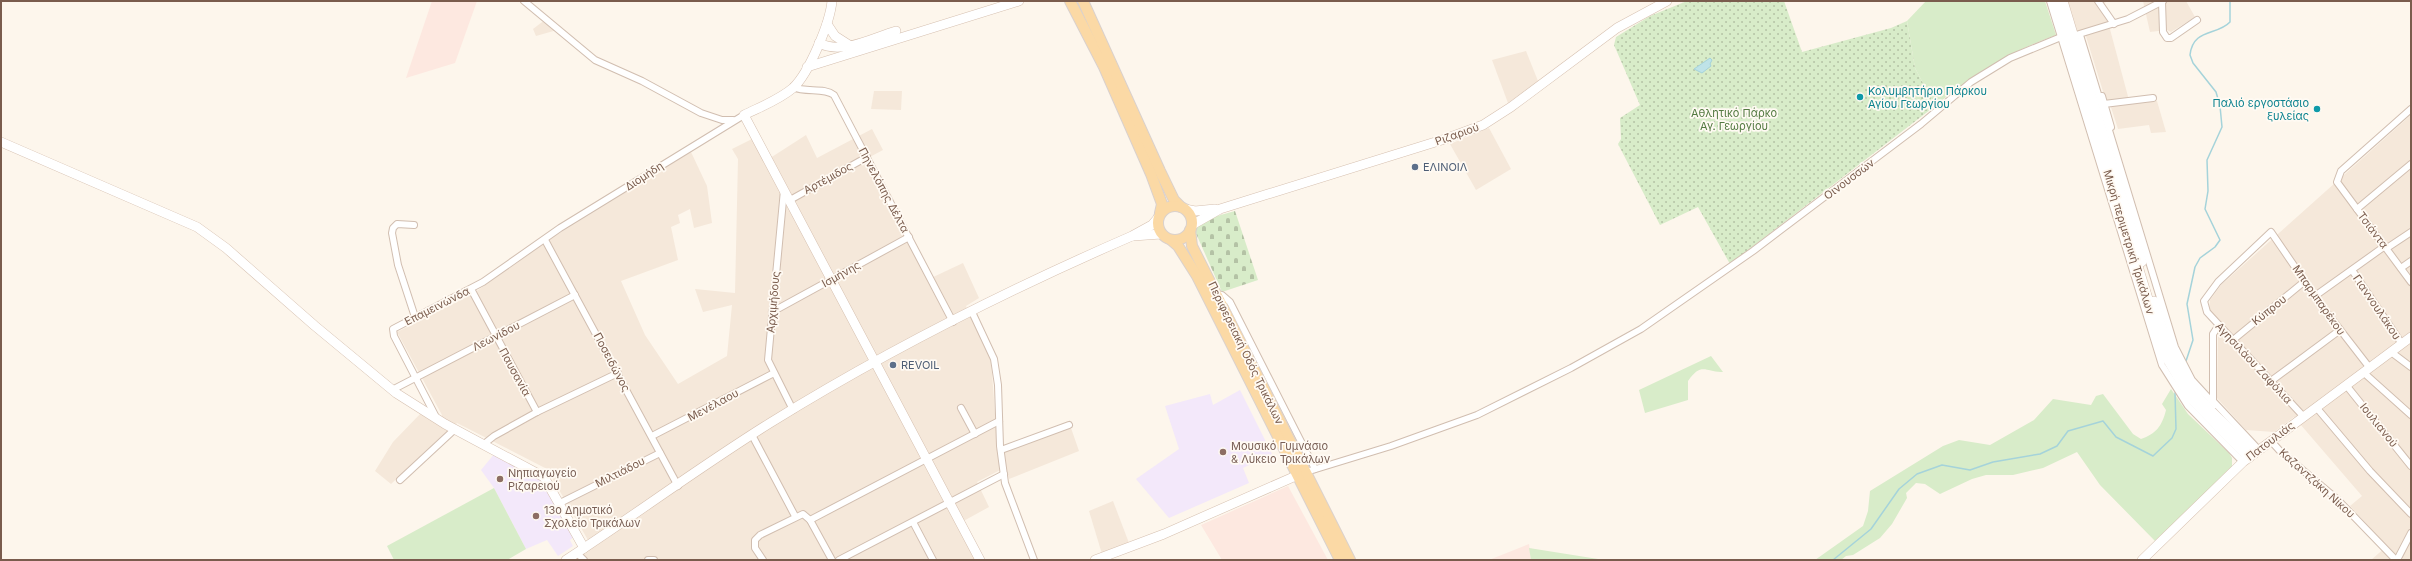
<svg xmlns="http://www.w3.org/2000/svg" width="2412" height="561" viewBox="0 0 2412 561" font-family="Inter,sans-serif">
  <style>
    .residential { fill: #f5e8da }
    .commercial { fill: #fde8e0 }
    .education { fill: #f3e8fa }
    .green { fill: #d8ecc9 }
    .cemetery { fill: url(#cemetery-stones) }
    .park { fill: url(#park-dots) }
    .water { fill: #bfe3e8; stroke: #a5d3da }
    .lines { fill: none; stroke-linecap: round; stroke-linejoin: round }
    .stream { stroke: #a5d3da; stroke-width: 1.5 }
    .street-casing { stroke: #d1beb0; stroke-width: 8 }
    .secondary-casing { stroke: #d6c0b0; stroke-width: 10 }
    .primary-casing { stroke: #dad1cd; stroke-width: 12 }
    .street { stroke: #fff; stroke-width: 6 }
    .secondary { stroke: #fff; stroke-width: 9 }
    .primary { stroke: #fbd9a5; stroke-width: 10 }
    .culture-dot { fill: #0f9aa8; stroke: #fffaf3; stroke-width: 1.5 }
    .service-dot { fill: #5c6f8a; stroke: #fffaf3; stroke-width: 1.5 }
    .education-dot { fill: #8d6e63; stroke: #fffaf3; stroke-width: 1.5 }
    .labels { text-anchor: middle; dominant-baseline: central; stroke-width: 3.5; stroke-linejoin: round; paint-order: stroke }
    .culture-label { font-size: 11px; fill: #0d838f; stroke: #fffaf3; text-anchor: start }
    .park-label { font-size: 11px; fill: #537a41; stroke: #fffaf3 }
    .street-label { font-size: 11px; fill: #7a5c4d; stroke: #fffaf3 }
    .service-label { font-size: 11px; fill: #4e5e75; stroke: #fffaf3; text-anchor: start }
    .education-label { font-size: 11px; fill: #785e54; stroke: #fffaf3; text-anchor: start }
  </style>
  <defs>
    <pattern id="cemetery-stones" width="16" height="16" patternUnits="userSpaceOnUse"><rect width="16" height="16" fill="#d8ecc9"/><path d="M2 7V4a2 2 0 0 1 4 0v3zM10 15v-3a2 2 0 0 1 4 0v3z" fill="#b4c2a5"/></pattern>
    <pattern id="park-dots" width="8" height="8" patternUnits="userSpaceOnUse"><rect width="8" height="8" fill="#d8ecc9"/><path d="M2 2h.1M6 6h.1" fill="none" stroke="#b4c2a5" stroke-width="1.8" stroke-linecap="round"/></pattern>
  </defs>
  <rect width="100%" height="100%" fill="#fdf6ec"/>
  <!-- residential -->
  <g class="residential">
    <path d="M2067,1H2109L2099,5L2107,18L2130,104L2157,101L2166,132L2151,133L2149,125L2118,129L2109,101H2106L2084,30L2077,32Z"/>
    <path d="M2143,1H2186L2195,17L2171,32L2167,30L2150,32Z"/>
    <path d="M546,19L557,30L536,36L533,29Z"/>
    <path d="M1526,51L1538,81L1508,103L1492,60Z"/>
    <path d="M874,91H902L901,110L871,109Z"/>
    <path d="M2411,115V560H2405L2397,555L2394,560H2371L2387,546L2350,506L2362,496L2294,417L2274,432L2246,430L2217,398L2218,331L2224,326L2209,310L2210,300L2221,285L2250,259Z"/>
    <path d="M1489,128L1511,169L1476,190L1450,144Z"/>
    <path d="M872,129L883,150L866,159L929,279L963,263L979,298L966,306L991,360L998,454L1071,428L1079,451L1009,479L1006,467L977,482L989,507L958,524L977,560H572L592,547L547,469L457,423L391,484L375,471L393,442L422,412L437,422L442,415L397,332L471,295L555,236L691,152L707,186L712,223L694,228L690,209L678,215L680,223L671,227L678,260L621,281L645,335L678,384L727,356L732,305L703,312L695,289L735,293L738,159L732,149L752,139L764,162L806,135L817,158Z"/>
    <path d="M1113,501L1129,543L1102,554L1089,511Z"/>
  </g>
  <!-- commercial -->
  <g class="commercial">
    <path d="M432,1H477L455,63L406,78Z"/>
    <path d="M1288,486L1328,560H1222L1201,525Z"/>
    <path d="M1529,544L1531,560H1489Z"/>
  </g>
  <!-- education -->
  <g class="education">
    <path d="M1240,390L1272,454L1243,468L1249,483L1169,518L1136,479L1179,449L1165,406L1210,394L1213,405Z"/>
    <path d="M495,453L540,477L574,537L570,540L573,546L558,556L547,540L526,549L494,488L481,470Z"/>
  </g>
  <!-- green -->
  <g class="green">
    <path d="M1926,1H2045L2056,35C2007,53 1975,73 1935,106L1915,68L1907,21Z"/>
    <path d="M1711,356L1723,372C1706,373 1702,361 1688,381V400L1645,413L1639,390Z"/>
    <path d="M2171,389L2188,414L2229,453L2232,458V468L2155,541L2100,485L2077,452L2043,468L2013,475H1986L1972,479L1940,494L1925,484L1916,483L1906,493L1907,498L1892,524L1880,538L1853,555L1846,556L1841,560H1815L1863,526L1868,511L1870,491L1943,446L1959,440L1990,445L2034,420L2053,399L2091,405L2096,396L2103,394L2133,434L2141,439C2156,434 2162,426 2166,410L2162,404Z"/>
    <path d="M494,488L526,549L507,560H394L387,546Z"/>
    <path d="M1529,548L1598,559L1531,560Z"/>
  </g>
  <!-- cemetery -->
  <path class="cemetery" d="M1235,211L1258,280L1222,292L1194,229L1199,221Z"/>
  <!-- park -->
  <path class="park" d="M1687,1H1784L1802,52L1891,28L1907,21L1915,68L1935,106L1730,264L1698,207L1660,225L1618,144L1621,139L1620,118L1640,105L1614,45L1616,37L1650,16Z"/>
  <!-- water -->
  <path class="water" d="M1710,58L1712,60L1710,64L1711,66L1702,73L1694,69Z"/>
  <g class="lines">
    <!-- stream -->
    <g class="stream">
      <path d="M2186,361L2193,340L2187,304L2195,267L2200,258L2215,247L2220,240L2205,209L2208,191L2207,160L2222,127L2220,106L2216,92L2193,63L2190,55C2193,28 2217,36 2230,22V1"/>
      <path d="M1833,560L1871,529L1899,489L1917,474L1942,465L1970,470L1993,462L2040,454L2057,446L2068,431L2103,421L2116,437L2153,456L2172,438L2176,429L2175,393"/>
    </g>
    <!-- street casing -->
    <g class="street-casing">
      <g id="street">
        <path d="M524,1L595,60L642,81L701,113L722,120H733"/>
        <path d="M2050,1L2162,365L2188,406L2243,462"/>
        <path d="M2098,1L2114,24"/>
        <path d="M2162,2L2163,32L2167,38H2171L2197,20"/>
        <path d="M2076,35L2128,19L2163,1"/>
        <path d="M2080,35L2175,347L2192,380L2215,405"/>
        <path d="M793,87C806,93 824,87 834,95L953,322"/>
        <path d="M2102,96L2111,127"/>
        <path d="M2104,104L2153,98"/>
        <path d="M2411,109L2341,171L2337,182L2411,282"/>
        <path d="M784,190L768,360L793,410"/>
        <path d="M790,200L867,157"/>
        <path d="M2357,209L2411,164"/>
        <path d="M414,225L397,224L393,228L392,233L398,265L415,317"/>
        <path d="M545,240L678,486"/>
        <path d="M2387,248L2411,232"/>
        <path d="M2401,268L2411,261"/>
        <path d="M2352,270L2402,344"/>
        <path d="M471,289L537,412"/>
        <path d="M1218,296L1222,295L1230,302L1315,469"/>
        <path d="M2315,296L2385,246"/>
        <path d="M772,312L909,237"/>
        <path d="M972,312L994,359L998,385L1000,446L1005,483L1034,560"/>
        <path d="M2219,325L2213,334V401L2259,450"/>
        <path d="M2233,340L2305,281"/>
        <path d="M2391,352L2411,367"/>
        <path d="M2363,372L2411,415"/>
        <path d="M2271,381L2340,330"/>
        <path d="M2346,385L2411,466"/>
        <path d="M392,390L575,295"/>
        <path d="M2316,407L2370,471L2411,514"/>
        <path d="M961,408L975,434"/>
        <path d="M2303,416L2207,312L2204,301L2218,282L2271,232L2321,305L2369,367"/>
        <path d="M437,419L394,336L393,329L483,282L560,228L744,115"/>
        <path d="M752,435L795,516"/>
        <path d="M652,436L774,373"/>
        <path d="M2271,441L2280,451L2337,499L2396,560"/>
        <path d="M484,444L494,436L537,412L618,373"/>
        <path d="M1001,450L1069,425"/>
        <path d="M1306,472L1391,446L1477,415L1571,368L1641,329L1753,251L1921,124L1971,82L2010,58L2061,37"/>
        <path d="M400,480L455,429"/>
        <path d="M560,503L660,453"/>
        <path d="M810,520L999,421"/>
        <path d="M913,522L933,560"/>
        <path d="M577,553L584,560"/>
        <path d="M648,560H654"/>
        <path d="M763,560L755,548V540L760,535L803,514L810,520L832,560"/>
        <path d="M839,560L1004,474"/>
        <path d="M2397,560L2411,533"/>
      </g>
    </g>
    <!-- secondary casing -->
    <g class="secondary-casing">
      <g id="secondary">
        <path d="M832,1C830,23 809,73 793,88C779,100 760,107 744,115L980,560"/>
        <path d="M2056,1L2166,357L2190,398L2249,458"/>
        <path d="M2063,1L2142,262"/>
        <path d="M827,24L835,36L849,45"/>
        <path d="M819,43C842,55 872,38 896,31"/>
        <path d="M807,67L1019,1"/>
        <path d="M1,142L197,227L226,248L315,326L396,393L445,424L544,477L584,548"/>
        <path d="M1185,209L1195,211L1215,209"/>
        <path d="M1192,225L1220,209L1445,139L1483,125L1511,107L1617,28L1667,1"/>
        <path d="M1133,236L1161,234"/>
        <path d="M2154,301C2162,327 2169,354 2184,378C2202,406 2231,429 2255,453"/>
        <path d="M566,560C635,515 701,466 770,423C883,353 1010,289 1132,236L1152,225L1158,218"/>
        <path d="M1095,560L1164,534L1298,475"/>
        <path d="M2142,560L2243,462L2411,337"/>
      </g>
    </g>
    <!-- primary casing -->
    <g class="primary-casing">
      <g id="primary">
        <path d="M1070,1L1104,67L1151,174L1162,204L1160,213"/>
        <path d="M1083,1L1160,171L1174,200L1181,207"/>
        <circle cx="1175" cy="223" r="17"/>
        <path d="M1190,230L1192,246L1350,560"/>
        <path d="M1171,240L1178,246L1197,276L1340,560"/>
      </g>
    </g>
    <!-- street -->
    <use href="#street" class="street"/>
    <!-- secondary -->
    <use href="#secondary" class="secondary"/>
    <!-- primary -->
    <use href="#primary" class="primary"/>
  </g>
  <!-- markers -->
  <g class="culture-dot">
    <circle cx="1860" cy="97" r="4"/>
    <circle cx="2317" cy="109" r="4"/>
  </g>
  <g class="service-dot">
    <circle cx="1415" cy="167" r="4"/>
    <circle cx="893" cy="365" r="4"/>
  </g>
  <g class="education-dot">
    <circle cx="1223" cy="452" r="4"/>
    <circle cx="500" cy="479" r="4"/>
    <circle cx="536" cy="516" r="4"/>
  </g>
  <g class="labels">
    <!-- culture labels -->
    <g class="culture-label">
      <text x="1868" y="91">Κολυμβητήριο Πάρκου<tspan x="1868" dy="13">Αγίου Γεωργίου</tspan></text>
      <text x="2309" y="103" text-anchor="end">Παλιό εργοστάσιο<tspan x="2309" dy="13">ξυλείας</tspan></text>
    </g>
    <!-- park labels -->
    <g class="park-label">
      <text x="1734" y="113">Αθλητικό Πάρκο<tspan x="1734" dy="13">Αγ. Γεωργίου</tspan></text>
    </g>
    <!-- street labels -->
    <g class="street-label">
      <text transform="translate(1457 134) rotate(-20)">Ριζαριού</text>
      <text transform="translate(644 176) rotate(-33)">Διομήδη</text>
      <text transform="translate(828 178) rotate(-29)">Αρτέμιδος</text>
      <text transform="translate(1849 179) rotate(-37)">Οινουσσών</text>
      <text transform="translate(884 190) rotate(62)">Πηνελόπης Δέλτα</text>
      <text transform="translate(2373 230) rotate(53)">Τσιάντα</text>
      <text transform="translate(2129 242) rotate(73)">Μικρή περιμετρική Τρικάλων</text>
      <text transform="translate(841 274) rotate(-29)">Ισμήνης</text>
      <text transform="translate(2319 300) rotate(55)">Μπαρμπαρέκου</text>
      <text transform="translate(773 302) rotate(-85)">Αρχιμήδους</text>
      <text transform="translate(437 306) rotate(-27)">Επαμεινώνδα</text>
      <text transform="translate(2377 307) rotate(56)">Γιαννουλάκου</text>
      <text transform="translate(2269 310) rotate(-39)">Κύπρου</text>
      <text transform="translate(496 336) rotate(-27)">Λεωνίδου</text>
      <text transform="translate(1246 353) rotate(64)">Περιφερειακή Οδός Τρικάλων</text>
      <text transform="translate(612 362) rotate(62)">Ποσειδώνος</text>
      <text transform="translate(2254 363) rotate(47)">Αγησιλάου Ζαφόλια</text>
      <text transform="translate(515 372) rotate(61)">Παυσανία</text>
      <text transform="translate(713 405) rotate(-28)">Μενέλαου</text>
      <text transform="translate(2379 425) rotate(51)">Ιουλιανού</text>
      <text transform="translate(2270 441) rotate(-37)">Πατουλιάς</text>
      <text transform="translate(620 472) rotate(-27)">Μιλτιάδου</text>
      <text transform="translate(2317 483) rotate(42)">Καζαντζάκη Νίκου</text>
    </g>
    <!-- service labels -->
    <g class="service-label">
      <text x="1423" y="167">ΕΛΙΝΟΙΛ</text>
      <text x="901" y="365">REVOIL</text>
    </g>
    <!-- education labels -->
    <g class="education-label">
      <text x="1231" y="446">Μουσικό Γυμνάσιο<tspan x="1231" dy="13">&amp; Λύκειο Τρικάλων</tspan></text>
      <text x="508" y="473">Νηπιαγωγείο<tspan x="508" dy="13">Ριζαρειού</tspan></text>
      <text x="544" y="510">13ο Δημοτικό<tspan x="544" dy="13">Σχολείο Τρικάλων</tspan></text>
    </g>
  </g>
  <!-- border -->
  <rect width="2412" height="561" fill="none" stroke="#7a5c4d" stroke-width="4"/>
</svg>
